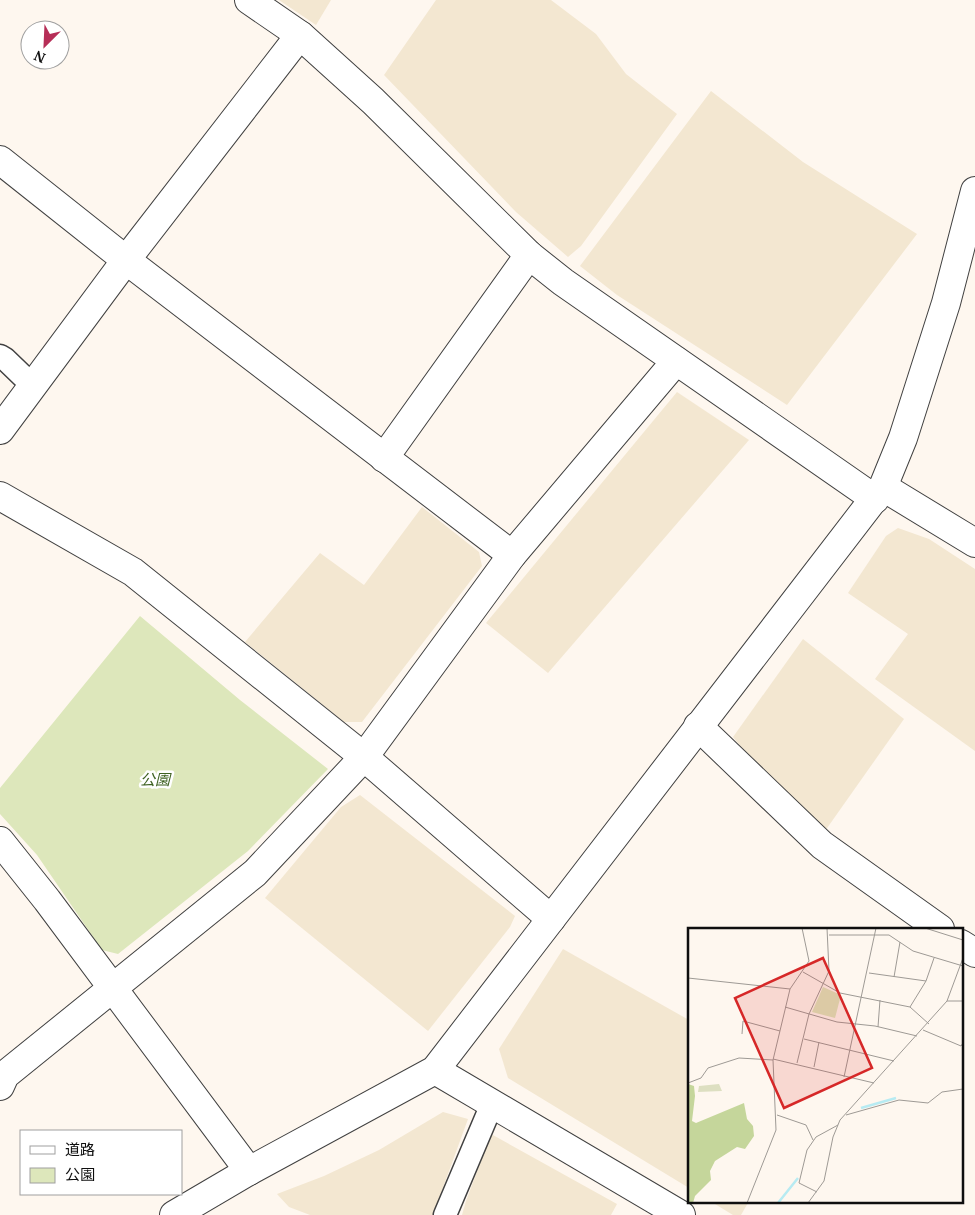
<svg xmlns="http://www.w3.org/2000/svg" width="975" height="1215" viewBox="0 0 975 1215" font-family="'PT Serif','Noto Sans JP',serif">
  <style>
    .farmland { fill: #f3e7d1 }
    .green { fill: #dde7bb }
    .lines { fill: none; stroke-linecap: round; stroke-linejoin: round }
    .service-casing { stroke: #414141; stroke-width: 25 }
    .minor-casing { stroke: #414141; stroke-width: 30 }
    .tertiary-casing { stroke: #414141; stroke-width: 30 }
    .service { stroke: #fff; stroke-width: 22 }
    .minor { stroke: #fff; stroke-width: 28 }
    .tertiary { stroke: #fff; stroke-width: 28 }
    .labels { text-anchor: middle; dominant-baseline: central; stroke-width: 5; stroke-linejoin: round; paint-order: stroke }
    .park-label { font-size: 15px; font-style: italic; fill: #3f6222; stroke: #fff }
    .inset-river { fill: none; stroke: #b7ebf2; stroke-width: 2.5 }
    .inset-road { fill: none; stroke: #9e9a95; stroke-width: 1 }
    .view { fill: #d62828; fill-opacity: 0.15; stroke: #d62828; stroke-width: 2.5 }
    .inset-edge { fill: none; stroke: #0e0e0e; stroke-width: 2.5 }
  </style>
  <rect width="100%" height="100%" fill="#fef7ef"/>
  <!-- farmland -->
  <g class="farmland">
    <path d="M279,0H331L316,25Z"/>
    <path d="M436,0H551L596,34L626,74L677,114L581,246L568,257L516,212L384,75Z"/>
    <path d="M711,91L803,162L917,234L787,405L617,295L580,266Z"/>
    <path d="M677,392L749,440L548,673L486,623Z"/>
    <path d="M422,507L479,552L482,566L362,722H344L245,642L320,553L364,585Z"/>
    <path d="M898,528L929,539L975,569V751L875,679L908,634L848,593L886,536Z"/>
    <path d="M803,639L904,719L825,831L766,778L733,737Z"/>
    <path d="M360,795L515,916L510,927L428,1031L265,898L341,807Z"/>
    <path d="M563,949L689,1020V1188L508,1078L499,1049Z"/>
    <path d="M443,1112L468,1119L433,1215H310L289,1207L277,1194L324,1176L379,1150Z"/>
    <path d="M491,1134L617,1204L611,1215H462L466,1201Z"/>
    <path d="M710,1201H749L741,1215H733Z"/>
  </g>
  <!-- green -->
  <path class="green" d="M140,616L240,700L328,769L248,851L118,954L102,950L37,855L0,814V788Z"/>
  <g class="lines">
    <!-- service casing -->
    <g class="service-casing">
      <g id="service">
        <path d="M0,356L5,359L33,386"/>
        <path d="M445,1215L492,1104"/>
      </g>
    </g>
    <!-- minor casing -->
    <g class="minor-casing">
      <g id="minor">
        <path d="M249,0L300,35L373,101L529,255L563,282L875,499"/>
        <path d="M0,160L126,260L512,555"/>
        <path d="M0,430L126,260L300,35"/>
        <path d="M384,458L529,255"/>
        <path d="M883,487L975,543"/>
        <path d="M0,496L133,572L364,757L551,919"/>
        <path d="M698,726L822,845L940,929"/>
        <path d="M0,841L47,900L249,1171"/>
        <path d="M961,944L975,953"/>
        <path d="M0,1086L5,1075L255,873L364,757L512,555L676,361"/>
      </g>
    </g>
    <!-- tertiary casing -->
    <g class="tertiary-casing">
      <g id="tertiary">
        <path d="M435,1070L681,1215"/>
        <path d="M174,1215L249,1171L435,1070L883,487L903,438L946,303L975,191"/>
      </g>
    </g>
    <!-- service -->
    <use href="#service" class="service"/>
    <!-- minor -->
    <use href="#minor" class="minor"/>
    <!-- tertiary -->
    <use href="#tertiary" class="tertiary"/>
  </g>
  <g class="labels">
    <!-- park labels -->
    <g class="park-label">
      <text x="155" y="779">公園</text>
    </g>
  </g>
  <!-- overview -->
  <g transform="translate(688 928)">
    <rect width="275" height="275" fill="#fef7ef"/>
    <path d="M135,59L153,67L147,90L124,84Z" fill="#dde7bb"/>
    <path d="M0,156L6,158L7,168L4,193L8,195L56,175L59,191L65,198L66,208L57,221L49,219L27,233L22,243L23,252L7,268L5,275H0Z" fill="#c5d69b"/>
    <path d="M31,156L34,163L10,164L11,158Z" fill="#dddfc1"/>
    <path class="inset-river" d="M173,180L208,170M90,275L110,250"/>
    <path class="inset-road" d="M237,0L275,12M141,7H201L225,23L275,38M115,44L152,65L222,79L241,96M181,45L238,53M206,49L212,14M0,50L102,61M259,73H275M97,79L149,94L187,98L229,108M222,79L238,53L246,30M190,99L192,72M235,102L273,118L275,115M54,106L55,93L92,103M116,111L206,133M85,131L186,155M109,135L121,86L141,43L139,0M126,139L131,114M156,149L188,0M0,155L13,150L20,140L51,130L85,132M89,187L118,197L125,212M158,187L211,172L240,175L254,164L275,161M129,264L111,255L119,222L128,209L150,197M59,275L88,202L85,132L102,61L121,33L114,0M120,275L136,253L145,209L152,192L259,73L275,30"/>
    <path class="view" d="M135,30L184,140L96,180L47,70Z"/>
    <rect width="275" height="275" class="inset-edge"/>
  </g>
  <!-- legend -->
  <rect x="20" y="1130" width="162" height="65" fill="#ffffff" stroke="#9f9f9f"/>
  <rect x="30" y="1146" width="25" height="8" fill="#ffffff" stroke="#9f9f9f"/>
  <text x="65" y="1155" font-size="15" fill="#0e0e0e">道路</text>
  <rect x="30" y="1168" width="25" height="15" fill="#dde7bb" stroke="#9f9f9f"/>
  <text x="65" y="1180" font-size="15" fill="#0e0e0e">公園</text>
  <!-- north arrow -->
  <g transform="translate(45 45) rotate(204)"><circle r="24" fill="#ffffff" stroke="#9f9f9f"/>
  <path d="M0-4L9 19L0 12L-9 19Z" fill="#b62e57"/>
  <text y="-8" font-size="14" font-weight="bold" text-anchor="middle" fill="#0e0e0e">N</text>
  </g>
</svg>
